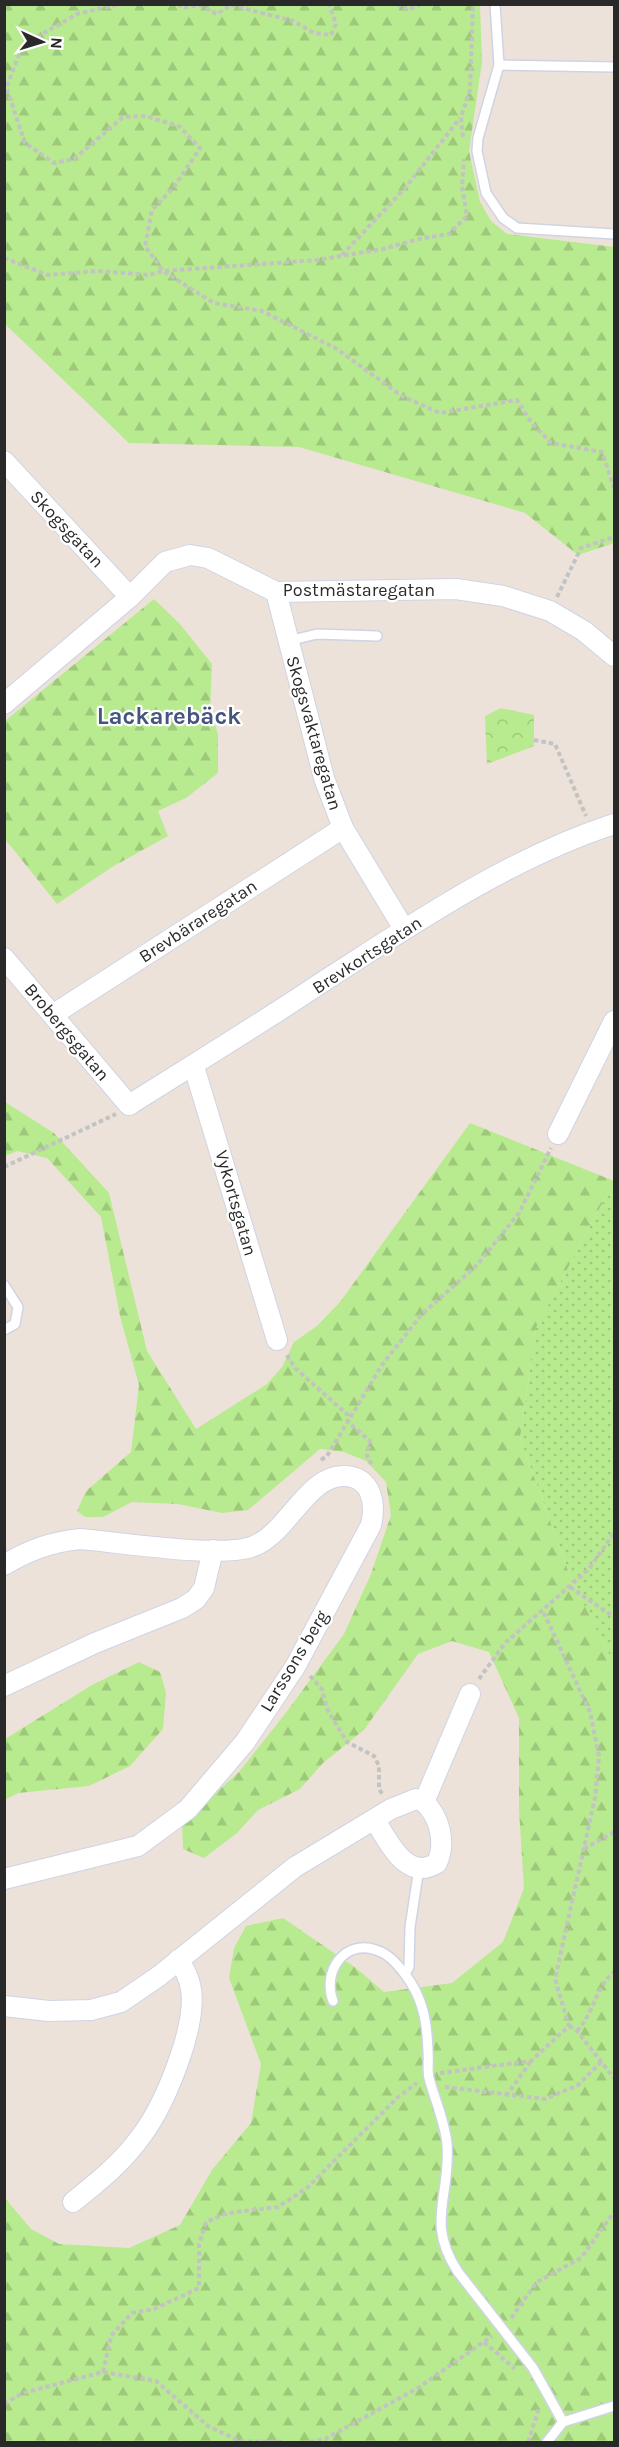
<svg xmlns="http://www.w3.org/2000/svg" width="619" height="2447" viewBox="0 0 619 2447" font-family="Karla,sans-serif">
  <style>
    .grass { fill: url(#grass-dots) }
    .forest { fill: url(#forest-firs) }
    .park { fill: url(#park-crowns) }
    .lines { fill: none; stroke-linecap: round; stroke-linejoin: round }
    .service-casing { stroke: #ced4e4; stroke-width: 12 }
    .minor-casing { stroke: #ced4e4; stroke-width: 22 }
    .path { stroke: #c3c3c3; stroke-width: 4; stroke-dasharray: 4.5 3; stroke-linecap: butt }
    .service { stroke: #fff; stroke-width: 9 }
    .minor { stroke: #fff; stroke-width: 20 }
    .labels { text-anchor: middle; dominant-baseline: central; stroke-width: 4.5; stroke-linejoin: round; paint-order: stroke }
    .street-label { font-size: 18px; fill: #292929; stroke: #fff }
    .district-label { font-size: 24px; font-weight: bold; fill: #44557e; stroke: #fff }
  </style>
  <defs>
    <pattern id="grass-dots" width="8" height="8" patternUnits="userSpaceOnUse" patternTransform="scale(1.5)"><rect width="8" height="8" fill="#b8ea8f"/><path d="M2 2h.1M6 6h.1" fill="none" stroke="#9ec97b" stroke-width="1.8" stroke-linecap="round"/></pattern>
    <pattern id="forest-firs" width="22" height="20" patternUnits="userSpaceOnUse" patternTransform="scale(1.5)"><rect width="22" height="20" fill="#b8ea8f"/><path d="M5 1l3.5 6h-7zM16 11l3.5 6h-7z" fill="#9ec97b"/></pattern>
    <pattern id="park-crowns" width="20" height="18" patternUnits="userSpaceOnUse" patternTransform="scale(1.5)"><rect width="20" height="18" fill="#b8ea8f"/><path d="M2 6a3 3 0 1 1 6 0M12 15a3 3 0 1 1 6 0" fill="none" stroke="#9ec97b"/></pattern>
  </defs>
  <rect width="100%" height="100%" fill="#ede2d9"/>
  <!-- grass -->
  <path class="grass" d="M614,1181V1664L571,1579L520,1438L536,1328Z"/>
  <!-- forest -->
  <g class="forest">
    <path d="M4,5H480L482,62L469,151L480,202L491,221L507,234L614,247V543L578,555L525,513L299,447L129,443L5,324Z"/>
    <path d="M154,599L179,623L212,664L210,710L218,734V773L186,798L158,811L168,836L112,867L57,904L5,839V721Z"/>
    <path d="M5,1102L54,1133L109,1193L147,1351L196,1429L267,1384L282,1367L294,1342L317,1326L340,1302L470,1123L614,1181L536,1328L520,1438L571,1579L614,1664V2442H5L4,2197L31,2229L59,2244L129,2248L180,2225L212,2170L251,2123L261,2064L229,1978L234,1948L246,1926L283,1918L356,1968L384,1992L452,1983L503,1942L524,1888L519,1810V1718L489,1652L452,1641L418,1654L364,1730L323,1763L300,1789L258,1810L237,1833L204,1858L183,1849L182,1823L239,1772L285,1714L344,1634L371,1574L391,1515L386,1482L366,1461L344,1452L320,1449L248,1510L222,1513L178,1504L132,1502L103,1517H85L77,1511L86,1491L131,1452L139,1385L120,1316L101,1217L47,1158L17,1151L5,1156Z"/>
    <path d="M139,1662L160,1672L166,1693L163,1729L130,1766L89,1786L18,1793L5,1800V1739L92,1685Z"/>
  </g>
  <!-- park -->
  <path class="park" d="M501,708L534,715V746L487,764L485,716Z"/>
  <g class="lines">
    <!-- service casing -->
    <g class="service-casing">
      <g id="service">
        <path d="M495,4L499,65L478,138L477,151L486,193L503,218L517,228L614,234"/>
        <path d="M499,65L614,67"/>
        <path d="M288,641L317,634L377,636"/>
        <path d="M4,1285L18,1307L15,1324L4,1330"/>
        <path d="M419,1868L410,1927L409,1967L405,1974C423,1998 427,2021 428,2051C429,2059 427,2070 429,2078C435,2100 445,2122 447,2144C451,2197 425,2222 458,2272L533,2368L563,2422"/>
        <path d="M333,2001C322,1972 344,1939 376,1950C389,1954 397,1964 405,1974"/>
        <path d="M547,2442L563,2422L614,2406"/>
      </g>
    </g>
    <!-- minor casing -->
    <g class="minor-casing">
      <g id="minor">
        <path d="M4,461L130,597"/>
        <path d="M276,592L324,778L343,828L404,929"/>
        <path d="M4,704L130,597L165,562L190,555L208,558L276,592L456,589L503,596L550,611L584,631L614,656"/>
        <path d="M4,958L129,1105C194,1064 260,1024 324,981C416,922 510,858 614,824"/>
        <path d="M54,1014L343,828"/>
        <path d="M194,1067L277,1340"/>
        <path d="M558,1134L614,1021"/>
        <path d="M4,1565C29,1550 51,1542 80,1539C120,1542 220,1559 254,1546C289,1532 308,1473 346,1476C372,1478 376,1504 371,1525L295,1667L245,1742L188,1809L138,1846L4,1879"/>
        <path d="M4,1686L95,1643L182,1608L196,1599L204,1588L213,1550"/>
        <path d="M424,1802L470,1694"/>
        <path d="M4,2006L49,2011L91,2010L121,2002L159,1976L295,1867L391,1809L416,1799L424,1802C440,1817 446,1843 437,1863C406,1882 388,1841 375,1820"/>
        <path d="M73,2202C98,2182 123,2162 142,2135C165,2104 197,2027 191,1989C189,1977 185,1970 178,1960"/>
      </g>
    </g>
    <!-- path -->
    <g class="path">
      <path d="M178,4L183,8L199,5L217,14L231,5L293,21L314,33L331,35L336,24L329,4"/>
      <path d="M397,4L408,10L421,4"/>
      <path d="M7,89L25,143L54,163L74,159L123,117L146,116L180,127L200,148L174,187L152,210L145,246L163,271L214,303L262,311L337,349L402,396L440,413L517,400L531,422L551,443L602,452L614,488"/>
      <path d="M4,93L23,45L77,14L120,4"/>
      <path d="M463,137L461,117L470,90L473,4"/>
      <path d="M342,255L406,187L460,118"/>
      <path d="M4,258L48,275L98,271L149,275L163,271L318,260L383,249L419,239L449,234L467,216L462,187L464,159"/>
      <path d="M557,597L581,548L614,537"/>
      <path d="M534,740L555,744L586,816"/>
      <path d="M4,1167L116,1114"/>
      <path d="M287,1355L295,1368L348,1415V1422L370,1441L367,1456L372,1465"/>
      <path d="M321,1460L327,1456L382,1365L421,1315L477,1265L519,1213L551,1148"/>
      <path d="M570,1587L614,1617"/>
      <path d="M310,1676L322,1689L327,1709L347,1742L374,1756L379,1766V1789L383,1795"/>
      <path d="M479,1679L505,1643L589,1569L614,1533"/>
      <path d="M584,1849L614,1832"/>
      <path d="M569,2026L577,2031L614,2078"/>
      <path d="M577,2031C593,2014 596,1987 614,1972"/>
      <path d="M440,2073L531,2061L569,2026L555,1979L595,1798L599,1756L590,1712L543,1611"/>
      <path d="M445,2087L545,2099L578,2085L601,2062"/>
      <path d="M506,2096L531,2061"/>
      <path d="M511,2318L537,2282L581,2258L614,2212"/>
      <path d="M484,2342L515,2369"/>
      <path d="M103,2372L111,2336L132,2313L154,2309L199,2288V2244L206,2222L227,2213L278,2207L307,2188L397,2098L417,2083"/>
      <path d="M4,2404L23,2393L103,2372L156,2381L208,2426L240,2441L283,2442"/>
      <path d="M310,2442L325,2439L418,2388L492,2336"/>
      <path d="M528,2442L539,2408"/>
    </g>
    <!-- service -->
    <use href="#service" class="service"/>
    <!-- minor -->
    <use href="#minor" class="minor"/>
  </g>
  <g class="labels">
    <!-- street labels -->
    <g class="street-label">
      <text transform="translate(67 529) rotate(47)">Skogsgatan</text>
      <text x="359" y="590">Postmästaregatan</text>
      <text transform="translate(314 733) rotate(74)">Skogsvaktaregatan</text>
      <text transform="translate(198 921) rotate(-33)">Brevbäraregatan</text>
      <text transform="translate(367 955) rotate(-33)">Brevkortsgatan</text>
      <text transform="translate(67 1032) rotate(50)">Brobergsgatan</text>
      <text transform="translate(236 1203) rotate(74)">Vykortsgatan</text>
      <text transform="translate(294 1661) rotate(-59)">Larssons berg</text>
    </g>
    <!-- district labels -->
    <g class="district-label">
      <text x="169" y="716">Lackarebäck</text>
    </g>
  </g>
  <!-- border -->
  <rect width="619" height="2447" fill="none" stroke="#292929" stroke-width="12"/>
  <!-- north arrow -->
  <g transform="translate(42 42) rotate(94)" stroke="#ffffff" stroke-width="4.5" paint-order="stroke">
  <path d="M0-4.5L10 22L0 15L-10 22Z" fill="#292929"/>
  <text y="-9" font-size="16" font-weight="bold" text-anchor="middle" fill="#292929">N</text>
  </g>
</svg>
